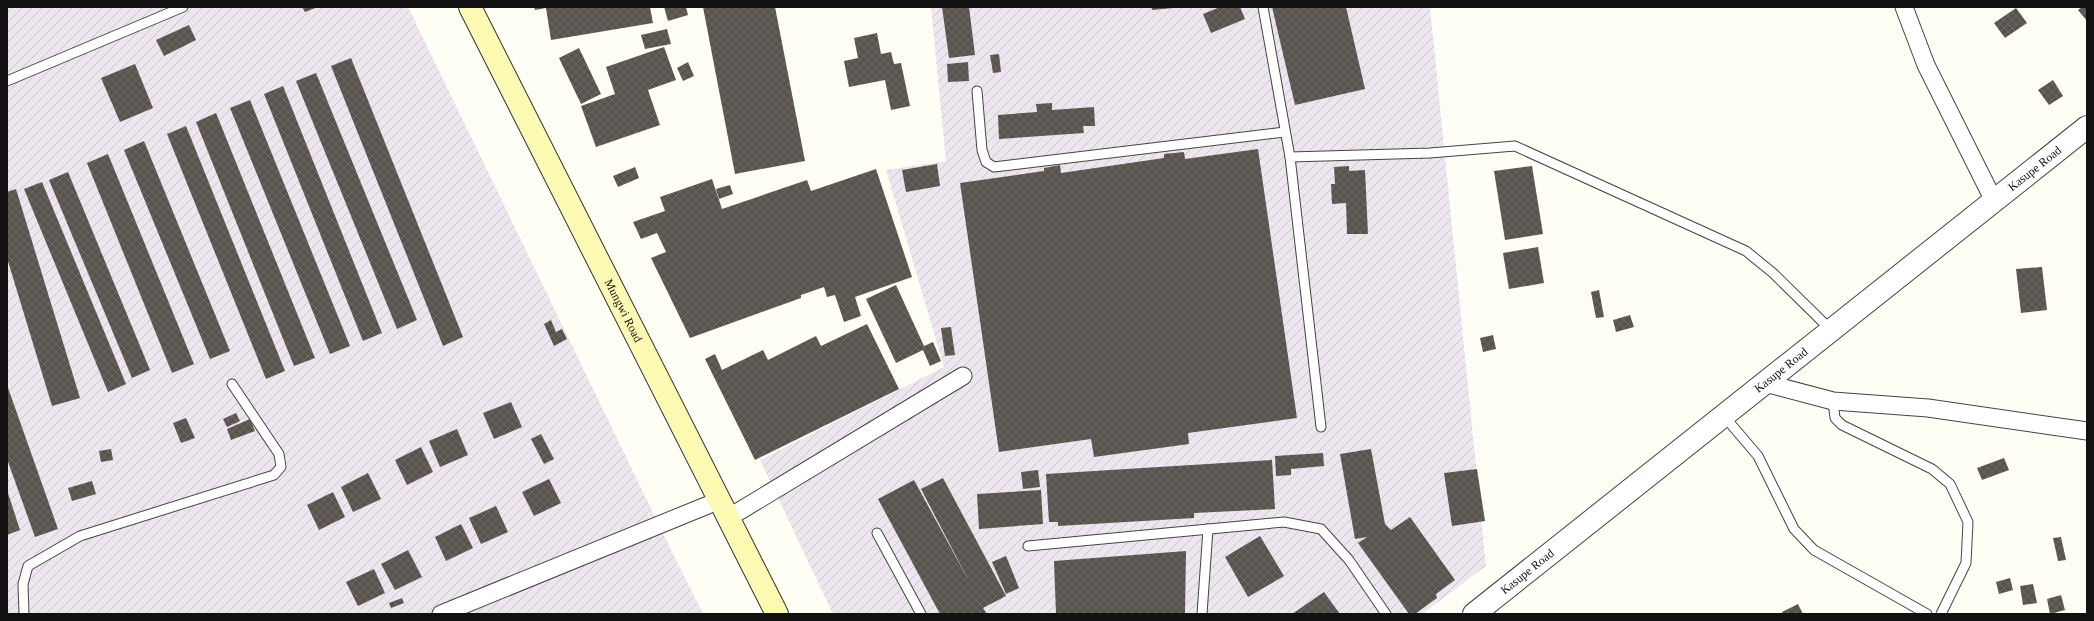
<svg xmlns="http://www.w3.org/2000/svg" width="2094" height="621" viewBox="0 0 2094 621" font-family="Georgia,serif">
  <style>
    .industrial { fill: url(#industrial-furrows) }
    .building { fill: url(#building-cross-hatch) }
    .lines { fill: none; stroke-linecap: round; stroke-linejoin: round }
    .service-casing { stroke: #444; stroke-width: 11 }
    .minor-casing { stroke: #444; stroke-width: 19 }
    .tertiary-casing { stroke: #444; stroke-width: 24 }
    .secondary-casing { stroke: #333; stroke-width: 24 }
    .service { stroke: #fff; stroke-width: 9 }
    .minor { stroke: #fff; stroke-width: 17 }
    .tertiary { stroke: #fff; stroke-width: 22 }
    .secondary { stroke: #fcfab2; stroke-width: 22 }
    .labels { text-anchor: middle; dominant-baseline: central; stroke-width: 4; stroke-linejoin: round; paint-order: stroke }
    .street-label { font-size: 12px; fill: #111; stroke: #fff }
  </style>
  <defs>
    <pattern id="industrial-furrows" width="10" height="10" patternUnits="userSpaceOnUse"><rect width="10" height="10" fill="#eee6ef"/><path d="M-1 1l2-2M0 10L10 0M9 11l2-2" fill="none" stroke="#cbc4cc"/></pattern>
    <pattern id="building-cross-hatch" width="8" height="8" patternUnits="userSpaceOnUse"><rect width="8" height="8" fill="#59534d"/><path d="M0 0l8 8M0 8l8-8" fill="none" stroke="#6c6762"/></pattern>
  </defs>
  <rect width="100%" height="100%" fill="#fffef5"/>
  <!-- industrial -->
  <g class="industrial">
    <path d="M7,7H408L674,556L703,614H7Z"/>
    <path d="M931,7H1430L1486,566L1422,614H833L760,460L944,367L886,170L946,161Z"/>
  </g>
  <!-- building -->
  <g class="building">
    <path d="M302,7H318L305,12Z"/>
    <path d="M534,7H650L653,23L551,40L546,8L535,10Z"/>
    <path d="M664,7H686L688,15L668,21Z"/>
    <path d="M703,7H775L805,161L735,174Z"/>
    <path d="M942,7H969L975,55L949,58Z"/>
    <path d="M1152,7H1173V8L1152,10Z"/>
    <path d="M1220,7H1240L1245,19L1211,33L1203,14Z"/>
    <path d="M1272,7H1346L1365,89L1295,105Z"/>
    <path d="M2082,7H2087V21L2078,10Z"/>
    <path d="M2016,8L2027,23L2005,38L1994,23Z"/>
    <path d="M189,25L196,40L164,56L156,40Z"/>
    <path d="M667,29L671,44L645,49L641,35Z"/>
    <path d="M877,33L881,54L891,52L894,64L901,63L910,106L891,110L885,80L849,87L844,61L858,58L854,38Z"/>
    <path d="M664,47L676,80L648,90L660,125L596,147L581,106L615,94L606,67Z"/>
    <path d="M579,48L601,94L581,104L559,58Z"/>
    <path d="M999,54L1001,72L993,73L990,55Z"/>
    <path d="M351,58L463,337L443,346L331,66Z"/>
    <path d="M688,62L694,76L683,81L677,68Z"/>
    <path d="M968,62L969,81L948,82L947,64Z"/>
    <path d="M135,64L153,108L120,122L101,78Z"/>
    <path d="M316,73L417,320L397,329L296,81Z"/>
    <path d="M2053,80L2063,96L2049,105L2038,90Z"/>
    <path d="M283,86L382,333L363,341L264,94Z"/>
    <path d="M250,100L350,346L330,354L230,108Z"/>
    <path d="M1052,103V110L1094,107L1095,126H1083L1084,133L999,139L998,115L1037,112L1036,104Z"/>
    <path d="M216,113L315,358L294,366L196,122Z"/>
    <path d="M186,126L285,371L266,379L167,134Z"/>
    <path d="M144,141L230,351L210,359L124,150Z"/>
    <path d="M1258,149L1297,418L1188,433L1189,444L1094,457L1091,439L999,452L960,183L1044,171V168L1060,165L1061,173L1164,158V154L1184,152L1185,159Z"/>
    <path d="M108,154L194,364L172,373L87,163Z"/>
    <path d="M937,164L940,186L906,192L902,170Z"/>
    <path d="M1349,166V171L1365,170L1368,234H1347L1346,203L1332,204L1331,184H1335L1334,167Z"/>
    <path d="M1532,166L1543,234L1505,240L1494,171Z"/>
    <path d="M635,167L639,178L618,187L613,176Z"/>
    <path d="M876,169L912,277L855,297L861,316L844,322L835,295L827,297L824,287L801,295V298L690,338L651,258L666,252L657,233L641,239L633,222L665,211L660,197L712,179L722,209L807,180L811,191Z"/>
    <path d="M68,172L150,370L132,378L49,180Z"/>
    <path d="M42,182L126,384L108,392L24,189Z"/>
    <path d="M730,185L733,194L719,199L716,189Z"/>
    <path d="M16,189L80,398L52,406L7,258V192Z"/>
    <path d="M1538,247L1544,283L1509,289L1503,253Z"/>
    <path d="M2042,267L2047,310L2021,313L2016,269Z"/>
    <path d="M896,285L924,346L933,342L941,361L930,366L923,350L896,363L866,299Z"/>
    <path d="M1599,290L1604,317L1596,318L1591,292Z"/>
    <path d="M1630,315L1634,327L1616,332L1613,320Z"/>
    <path d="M551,320L556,332L562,329L567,339L554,346L544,324Z"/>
    <path d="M867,324L899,389L755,460L705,359L715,354L722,370L763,350L768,360L816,336L821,346Z"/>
    <path d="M951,327L955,355L945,356L941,328Z"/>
    <path d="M1493,335L1496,349L1483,352L1480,338Z"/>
    <path d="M7,385L58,529L35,537L7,459Z"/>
    <path d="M511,402L522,427L494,439L483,413Z"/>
    <path d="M236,413L240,421L227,427L223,419Z"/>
    <path d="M186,418L195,438L181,443L173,423Z"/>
    <path d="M250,419L255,431L231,440L227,429Z"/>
    <path d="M457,429L468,455L440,467L429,441Z"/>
    <path d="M541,434L554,459L544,464L531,439Z"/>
    <path d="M421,447L433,472L407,485L395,460Z"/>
    <path d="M111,449L113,460L101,462L99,451Z"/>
    <path d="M1371,449L1385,524L1391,530L1410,517L1455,580L1436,594L1437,598L1415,614H1409L1358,543L1367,537L1355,539L1340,454Z"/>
    <path d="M1323,453L1324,466L1291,469V475L1276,476L1275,456Z"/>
    <path d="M2004,458L2009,470L1982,480L1977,468Z"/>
    <path d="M1272,460L1275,509L1194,513V518L1058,526V522H1049L1046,474Z"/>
    <path d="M1477,469L1485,521L1452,526L1444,473Z"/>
    <path d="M1038,470L1040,487L1023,489L1021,472Z"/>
    <path d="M368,473L381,499L353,512L341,487Z"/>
    <path d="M943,478L1006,596L983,608L987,614H940L878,499L914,480L970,583L921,489Z"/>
    <path d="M549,479L561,503L534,516L522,492Z"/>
    <path d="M92,481L96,494L72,501L68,488Z"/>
    <path d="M7,490L20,530L7,535Z"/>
    <path d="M1041,490L1043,524L979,529L977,494Z"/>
    <path d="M333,492L345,517L319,530L307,505Z"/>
    <path d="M496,506L508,532L481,544L469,518Z"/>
    <path d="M461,524L473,548L446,561L435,537Z"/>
    <path d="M1260,536L1284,576L1248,597L1225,557Z"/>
    <path d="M2061,537L2066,560L2058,561L2053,538Z"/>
    <path d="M408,550L422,577L395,590L381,564Z"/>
    <path d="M1186,551L1185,614H1056L1054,561Z"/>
    <path d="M1006,556L1019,588L1006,594L992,562Z"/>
    <path d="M374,569L385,593L358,606L346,582Z"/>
    <path d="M2010,578L2013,590L1999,594L1996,582Z"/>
    <path d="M2033,584L2037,603L2023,605L2020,586Z"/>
    <path d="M1324,592L1340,614H1292Z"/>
    <path d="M2061,595L2065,610L2050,614L2047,599Z"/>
    <path d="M402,598L404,603L391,608L389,603Z"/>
    <path d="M1798,604L1803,614H1783L1782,612Z"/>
  </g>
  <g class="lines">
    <!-- service casing -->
    <g class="service-casing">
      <g id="service">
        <path d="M1263,7L1290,157L1321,427"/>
        <path d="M7,81L183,7"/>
        <path d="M977,91L982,150L986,162L994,167L1285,132"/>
        <path d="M1290,157L1430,153L1515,146L1746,251L1773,273L1831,330"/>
        <path d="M1833,401L1835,418L1842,425L1932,469L1950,484L1968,522L1966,563L1941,614"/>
        <path d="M1724,416L1758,456L1794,529L1814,550L1927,614"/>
        <path d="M877,533L921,614"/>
        <path d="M1028,546L1284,522L1321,529L1349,560L1386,614"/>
        <path d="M24,614L23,584L28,566L80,536L274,475L281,467L279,454L232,384"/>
        <path d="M1202,614L1208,529"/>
      </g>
    </g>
    <!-- minor casing -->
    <g class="minor-casing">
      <g id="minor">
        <path d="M1904,7L1926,65L1994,201"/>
        <path d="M1765,383L1833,401L1928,408L2087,431"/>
        <path d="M728,518L963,376"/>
        <path d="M441,614L708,505"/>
      </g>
    </g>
    <!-- tertiary casing -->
    <g class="tertiary-casing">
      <g id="tertiary">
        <path id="s1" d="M1474,614L2087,127"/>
      </g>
    </g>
    <!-- secondary casing -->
    <g class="secondary-casing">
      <g id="secondary">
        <path id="s2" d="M470,7L777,614"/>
      </g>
    </g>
    <!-- service -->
    <use href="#service" class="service"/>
    <!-- minor -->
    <use href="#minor" class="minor"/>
    <!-- tertiary -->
    <use href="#tertiary" class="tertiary"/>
    <!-- secondary -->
    <use href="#secondary" class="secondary"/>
  </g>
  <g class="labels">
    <!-- street labels -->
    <g class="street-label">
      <text stroke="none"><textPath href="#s1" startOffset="716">Kasupe Road</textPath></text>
      <text stroke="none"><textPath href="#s2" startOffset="340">Mungwi Road</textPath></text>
      <text stroke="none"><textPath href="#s1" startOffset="392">Kasupe Road</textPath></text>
      <text stroke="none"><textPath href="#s1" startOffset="68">Kasupe Road</textPath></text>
    </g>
  </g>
  <!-- border -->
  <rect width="2094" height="621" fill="none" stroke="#111111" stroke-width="16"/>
</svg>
